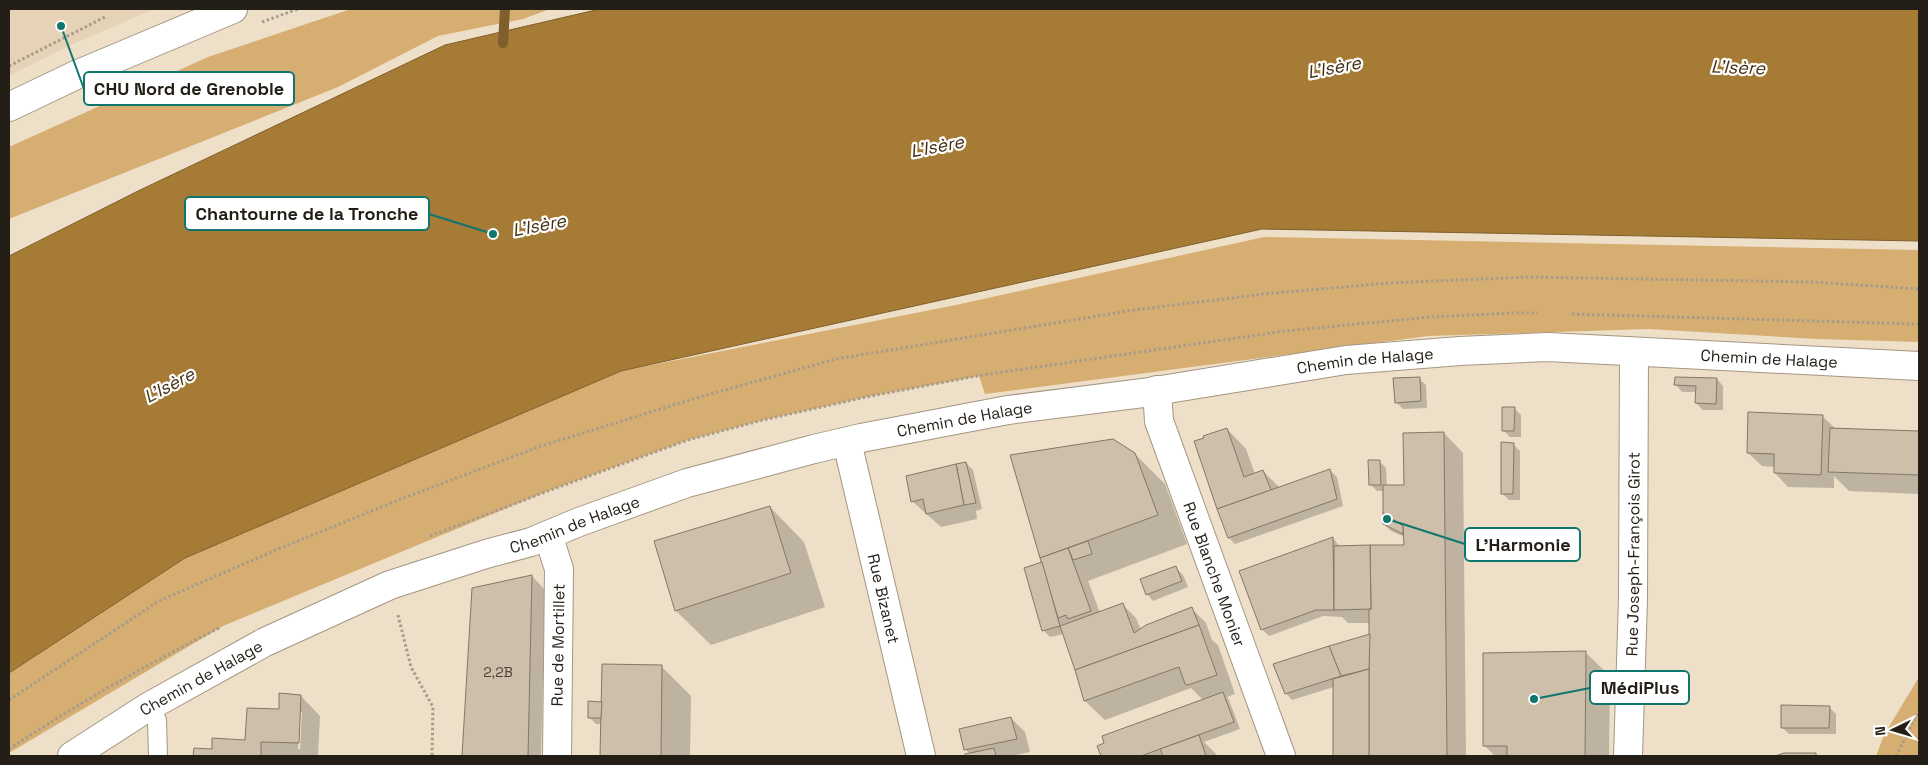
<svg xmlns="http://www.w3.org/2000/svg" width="1928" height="765" viewBox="0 0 1928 765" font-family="'Space Grotesk',sans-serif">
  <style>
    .built { fill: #e6d2b6 }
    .green { fill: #d7ae71 }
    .water { fill: #a67b35; stroke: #7f5f2c }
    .shadow { fill: #0003; fill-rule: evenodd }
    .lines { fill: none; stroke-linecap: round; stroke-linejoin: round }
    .stream { stroke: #7f5f2c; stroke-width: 10 }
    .building { fill: #cebfab; stroke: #847764 }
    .service-casing { stroke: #a49682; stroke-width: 20 }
    .minor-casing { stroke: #a49682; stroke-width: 30 }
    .tertiary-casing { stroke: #a49682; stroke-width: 30 }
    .path { stroke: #a79c8a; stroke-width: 3; stroke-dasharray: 2.5 2.5; stroke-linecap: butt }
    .service { stroke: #fff; stroke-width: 18 }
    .minor { stroke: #fff; stroke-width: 28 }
    .tertiary { stroke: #fff; stroke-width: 28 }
    .labels { text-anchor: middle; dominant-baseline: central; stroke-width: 4.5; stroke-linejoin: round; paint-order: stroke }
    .number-label { font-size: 14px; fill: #4e463b }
    .street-label { font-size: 16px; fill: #231e16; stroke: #fff }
    .water-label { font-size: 18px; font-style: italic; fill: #443113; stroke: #fff }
    .leader { fill: none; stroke: #0f766e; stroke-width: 2 }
    .callout-dot { fill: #0f766e; stroke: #fff; stroke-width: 2 }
    .callout { fill: #fff; stroke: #0f766e; stroke-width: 2 }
    .callout-label { font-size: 18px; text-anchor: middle; font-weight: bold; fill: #231e16 }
  </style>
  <rect width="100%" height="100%" fill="#eedfc9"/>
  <!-- built -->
  <path class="built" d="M9,9H154L75,43L9,76Z"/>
  <!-- green -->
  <g class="green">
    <path d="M351,9H550L523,19L438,36L338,87L9,219V147L208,57Z"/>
    <path d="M1264,237L1919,250V342L1817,339L1648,329L1428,336L985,394L979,376L871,396L763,420L688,440L548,491L223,626L9,753V673L185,558L621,371L956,305Z"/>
    <path d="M1919,677V756H1876L1884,735Z"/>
  </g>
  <!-- water -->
  <path class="water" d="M600,9H1919V241L1262,229L621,371L185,558L9,673V256L138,191L445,45Z"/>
  <!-- shadow -->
  <g class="shadow">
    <path d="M1419,379L1426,385L1427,408L1403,409L1396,402Z"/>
    <path d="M1717,379L1723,386V410H1703L1696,403L1697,392H1682L1676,385Z"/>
    <path d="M1514,408L1521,415V437H1510L1503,430Z"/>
    <path d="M1822,416L1836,429L1919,432V494L1849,491L1834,476V488L1788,487L1775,473V467L1762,466L1748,453Z"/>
    <path d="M1227,429L1246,449L1255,474L1263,471L1280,488L1330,470L1337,477L1343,506L1235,544L1229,538Z"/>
    <path d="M1444,433L1463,453L1466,756H1334V687L1292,700L1286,693L1371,635V623H1348L1342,617L1323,616L1269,636L1262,629L1241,572L1333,538L1340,547L1406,546L1405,537L1391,531L1384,524V491H1377L1370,484L1380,462L1386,468L1387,487L1405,486Z"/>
    <path d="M1513,444L1520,451V500H1509L1502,493Z"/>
    <path d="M1135,454L1165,484L1187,544L1088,581L1100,613L1123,605L1136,618L1141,630L1192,609L1206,623L1212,640L1218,645L1235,694L1227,697L1229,700L1240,729L1204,742L1218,756H1102L1099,747L1203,700L1191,688L1105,720L1085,701L1064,634L1050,637L1043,630V563L1042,557Z"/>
    <path d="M966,463L973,470L982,509L976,511L977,519L941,527L913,502Z"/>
    <path d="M770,507L804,542L825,607L711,645L676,611L656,542Z"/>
    <path d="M1176,568L1183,575L1188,587L1153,601L1147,594Z"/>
    <path d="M532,576L545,590L541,756H463L473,589Z"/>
    <path d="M1586,653L1610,676L1609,756H1495L1485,746Z"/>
    <path d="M662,667L691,696L690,756H602V724H596L589,717L603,703Z"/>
    <path d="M301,696L320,716L318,756H194L195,749L213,750L246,741L280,710ZM299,712H302L300,749H298Z"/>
    <path d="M1829,707L1836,714V734H1789L1782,727Z"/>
    <path d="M1011,718L1025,732L1030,752L1011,756H967L970,754L966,750Z"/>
  </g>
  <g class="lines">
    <!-- stream -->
    <path class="stream" d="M503,43L505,9"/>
  </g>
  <!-- building -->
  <g class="building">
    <path d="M1420,377L1421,401L1395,403L1393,378Z"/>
    <path d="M1675,377L1717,378L1716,404L1695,403L1696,386L1674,385Z"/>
    <path d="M1502,407H1515L1514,431H1502Z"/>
    <path d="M1748,412L1823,415L1821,475L1774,473V454L1747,453Z"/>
    <path d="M1227,428L1244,477L1263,470L1271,490L1217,509L1194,441L1204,438L1203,436Z"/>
    <path d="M1830,428L1919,431V475L1828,472Z"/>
    <path d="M1444,432L1447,756H1369V610L1371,609L1370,545H1404L1403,526L1383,513V485H1404L1403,433Z"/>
    <path d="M1113,439L1135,453L1158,515L1040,558L1010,455Z"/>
    <path d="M1501,442L1514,443L1513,494H1501Z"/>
    <path d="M1368,460H1380L1381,485H1369Z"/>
    <path d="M966,462L976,503L964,505L956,464Z"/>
    <path d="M956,464L964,505L926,514L923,499L911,502L906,476Z"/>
    <path d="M1330,469L1337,499L1228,538L1217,509Z"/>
    <path d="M770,506L791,573L675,611L654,541Z"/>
    <path d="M1383,513L1403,526V534L1383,524Z"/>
    <path d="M1333,537L1334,610H1316L1261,630L1239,571Z"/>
    <path d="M1088,541L1092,554L1073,560L1068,548Z"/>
    <path d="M1370,545L1371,609L1334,610V546Z"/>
    <path d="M1068,548L1091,611L1068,619L1066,615L1058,618L1040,558Z"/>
    <path d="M1042,562L1060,626L1042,631L1024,568Z"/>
    <path d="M1176,566L1182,581L1146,595L1140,579Z"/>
    <path d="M532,575L528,756H462L472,588Z"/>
    <path d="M1123,603L1134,633L1146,625L1192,607L1199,625L1075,670L1060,626Z"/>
    <path d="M1199,625L1217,675L1188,685L1185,684L1179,667L1084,701L1075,670Z"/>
    <path d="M1370,634L1369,669L1341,676L1329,646Z"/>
    <path d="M1329,646L1341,676L1285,694L1273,664Z"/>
    <path d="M1586,651L1585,756H1507V746H1483V653Z"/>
    <path d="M602,664L662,665L661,756H600Z"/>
    <path d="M1369,669V756H1333V679Z"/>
    <path d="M1223,692L1234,722L1141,756H1101L1097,746L1104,743L1102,736Z"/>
    <path d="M279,693L301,695L299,743L261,742V756H193L194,748L212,749V738L245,740L247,708L279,709Z"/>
    <path d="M588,701L602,702L601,718H588Z"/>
    <path d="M1781,705L1830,706L1829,728H1781Z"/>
    <path d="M1011,717L1017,739L964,750L959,729Z"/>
    <path d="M1199,735L1206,756H1163L1160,749Z"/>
    <path d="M994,748L996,756H965V754Z"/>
    <path d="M1784,753H1816V756H1775Z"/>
  </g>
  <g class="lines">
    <!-- service casing -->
    <g class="service-casing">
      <path id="service" d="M148,707L157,720L158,756"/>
    </g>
    <!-- minor casing -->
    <g class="minor-casing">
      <g id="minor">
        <path id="s1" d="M1157,390L1159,421L1281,756"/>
        <path id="s2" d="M847,442L921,756"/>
        <path d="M548,535L559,569L557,756"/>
        <path id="s3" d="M72,756L148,707L265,642L390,585L486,554L531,542L579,522L687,483L814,449L861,438L1008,410L1143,393L1346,360L1460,351L1548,347L1919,366"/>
        <path id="s4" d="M1628,756L1633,599L1634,352"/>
      </g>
    </g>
    <!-- tertiary casing -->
    <g class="tertiary-casing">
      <path id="tertiary" d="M9,107L76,75L233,9"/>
    </g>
    <!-- path -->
    <g class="path">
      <path d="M262,22L298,9"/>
      <path d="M9,66L105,17"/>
      <path d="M1572,314L1919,324"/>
      <path d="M430,536L548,491L688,440L763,420L871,396L982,375L1285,331L1430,317L1513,313H1538"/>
      <path d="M398,615L411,667L433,707L432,756"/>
      <path d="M9,700L159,601L283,547L401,499L541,446L693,399L836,359L1134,310L1264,294L1388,283L1529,277L1811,282L1919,289"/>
      <path d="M9,749C77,704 148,664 221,627"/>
      <path d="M1896,756L1919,711"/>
    </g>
    <!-- service -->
    <use href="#service" class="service"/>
    <!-- minor -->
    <use href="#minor" class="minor"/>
    <!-- tertiary -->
    <use href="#tertiary" class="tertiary"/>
  </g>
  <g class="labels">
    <!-- number labels -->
    <g class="number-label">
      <text x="498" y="672">2,2B</text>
    </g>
    <!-- street labels -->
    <g class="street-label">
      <text stroke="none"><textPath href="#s3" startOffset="1771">Chemin de Halage</textPath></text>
      <text stroke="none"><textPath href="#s3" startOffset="1366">Chemin de Halage</textPath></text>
      <text stroke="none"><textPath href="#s3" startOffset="961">Chemin de Halage</textPath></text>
      <text stroke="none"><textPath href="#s3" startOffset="556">Chemin de Halage</textPath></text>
      <text stroke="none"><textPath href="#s4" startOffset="202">Rue Joseph-François Girot</textPath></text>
      <text stroke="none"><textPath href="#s1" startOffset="194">Rue Blanche Monier</textPath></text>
      <text stroke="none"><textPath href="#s2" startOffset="161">Rue Bizanet</textPath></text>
      <text transform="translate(558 645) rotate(-89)">Rue de Mortillet</text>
      <text stroke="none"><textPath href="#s3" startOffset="151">Chemin de Halage</textPath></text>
    </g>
    <!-- water labels -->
    <g class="water-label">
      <text transform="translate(1334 67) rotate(-11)">L'Isère</text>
      <text transform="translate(1738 67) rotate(2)">L'Isère</text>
      <text transform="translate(937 146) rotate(-11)">L'Isère</text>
      <text transform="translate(539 225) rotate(-11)">L'Isère</text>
      <text transform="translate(169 385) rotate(-28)">L'Isère</text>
    </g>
  </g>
  <!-- callouts -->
  <path class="leader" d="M61 26L84 89M493 234L429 214M1387 519L1465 544M1534 699L1590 688"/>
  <g class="callout-dot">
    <circle cx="61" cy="26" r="5"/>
    <circle cx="493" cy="234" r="5"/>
    <circle cx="1387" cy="519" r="5"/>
    <circle cx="1534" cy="699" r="5"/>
  </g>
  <g class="callout">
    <rect x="84" y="72" width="210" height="33" rx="5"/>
    <rect x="185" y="197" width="244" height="33" rx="5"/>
    <rect x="1465" y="528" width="115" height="33" rx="5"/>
    <rect x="1590" y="671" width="99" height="33" rx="5"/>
  </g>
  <g class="callout-label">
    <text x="189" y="95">CHU Nord de Grenoble</text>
    <text x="307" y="220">Chantourne de la Tronche</text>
    <text x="1523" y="551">L'Harmonie</text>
    <text x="1640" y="694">MédiPlus</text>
  </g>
  <!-- border -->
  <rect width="1928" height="765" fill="none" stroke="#231e16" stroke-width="20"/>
  <!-- north arrow -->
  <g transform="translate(1893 730) rotate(265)" stroke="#ffffff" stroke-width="4" paint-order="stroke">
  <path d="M0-4L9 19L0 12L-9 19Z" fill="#231e16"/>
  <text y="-8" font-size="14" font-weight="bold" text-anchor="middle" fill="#231e16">N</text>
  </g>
</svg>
